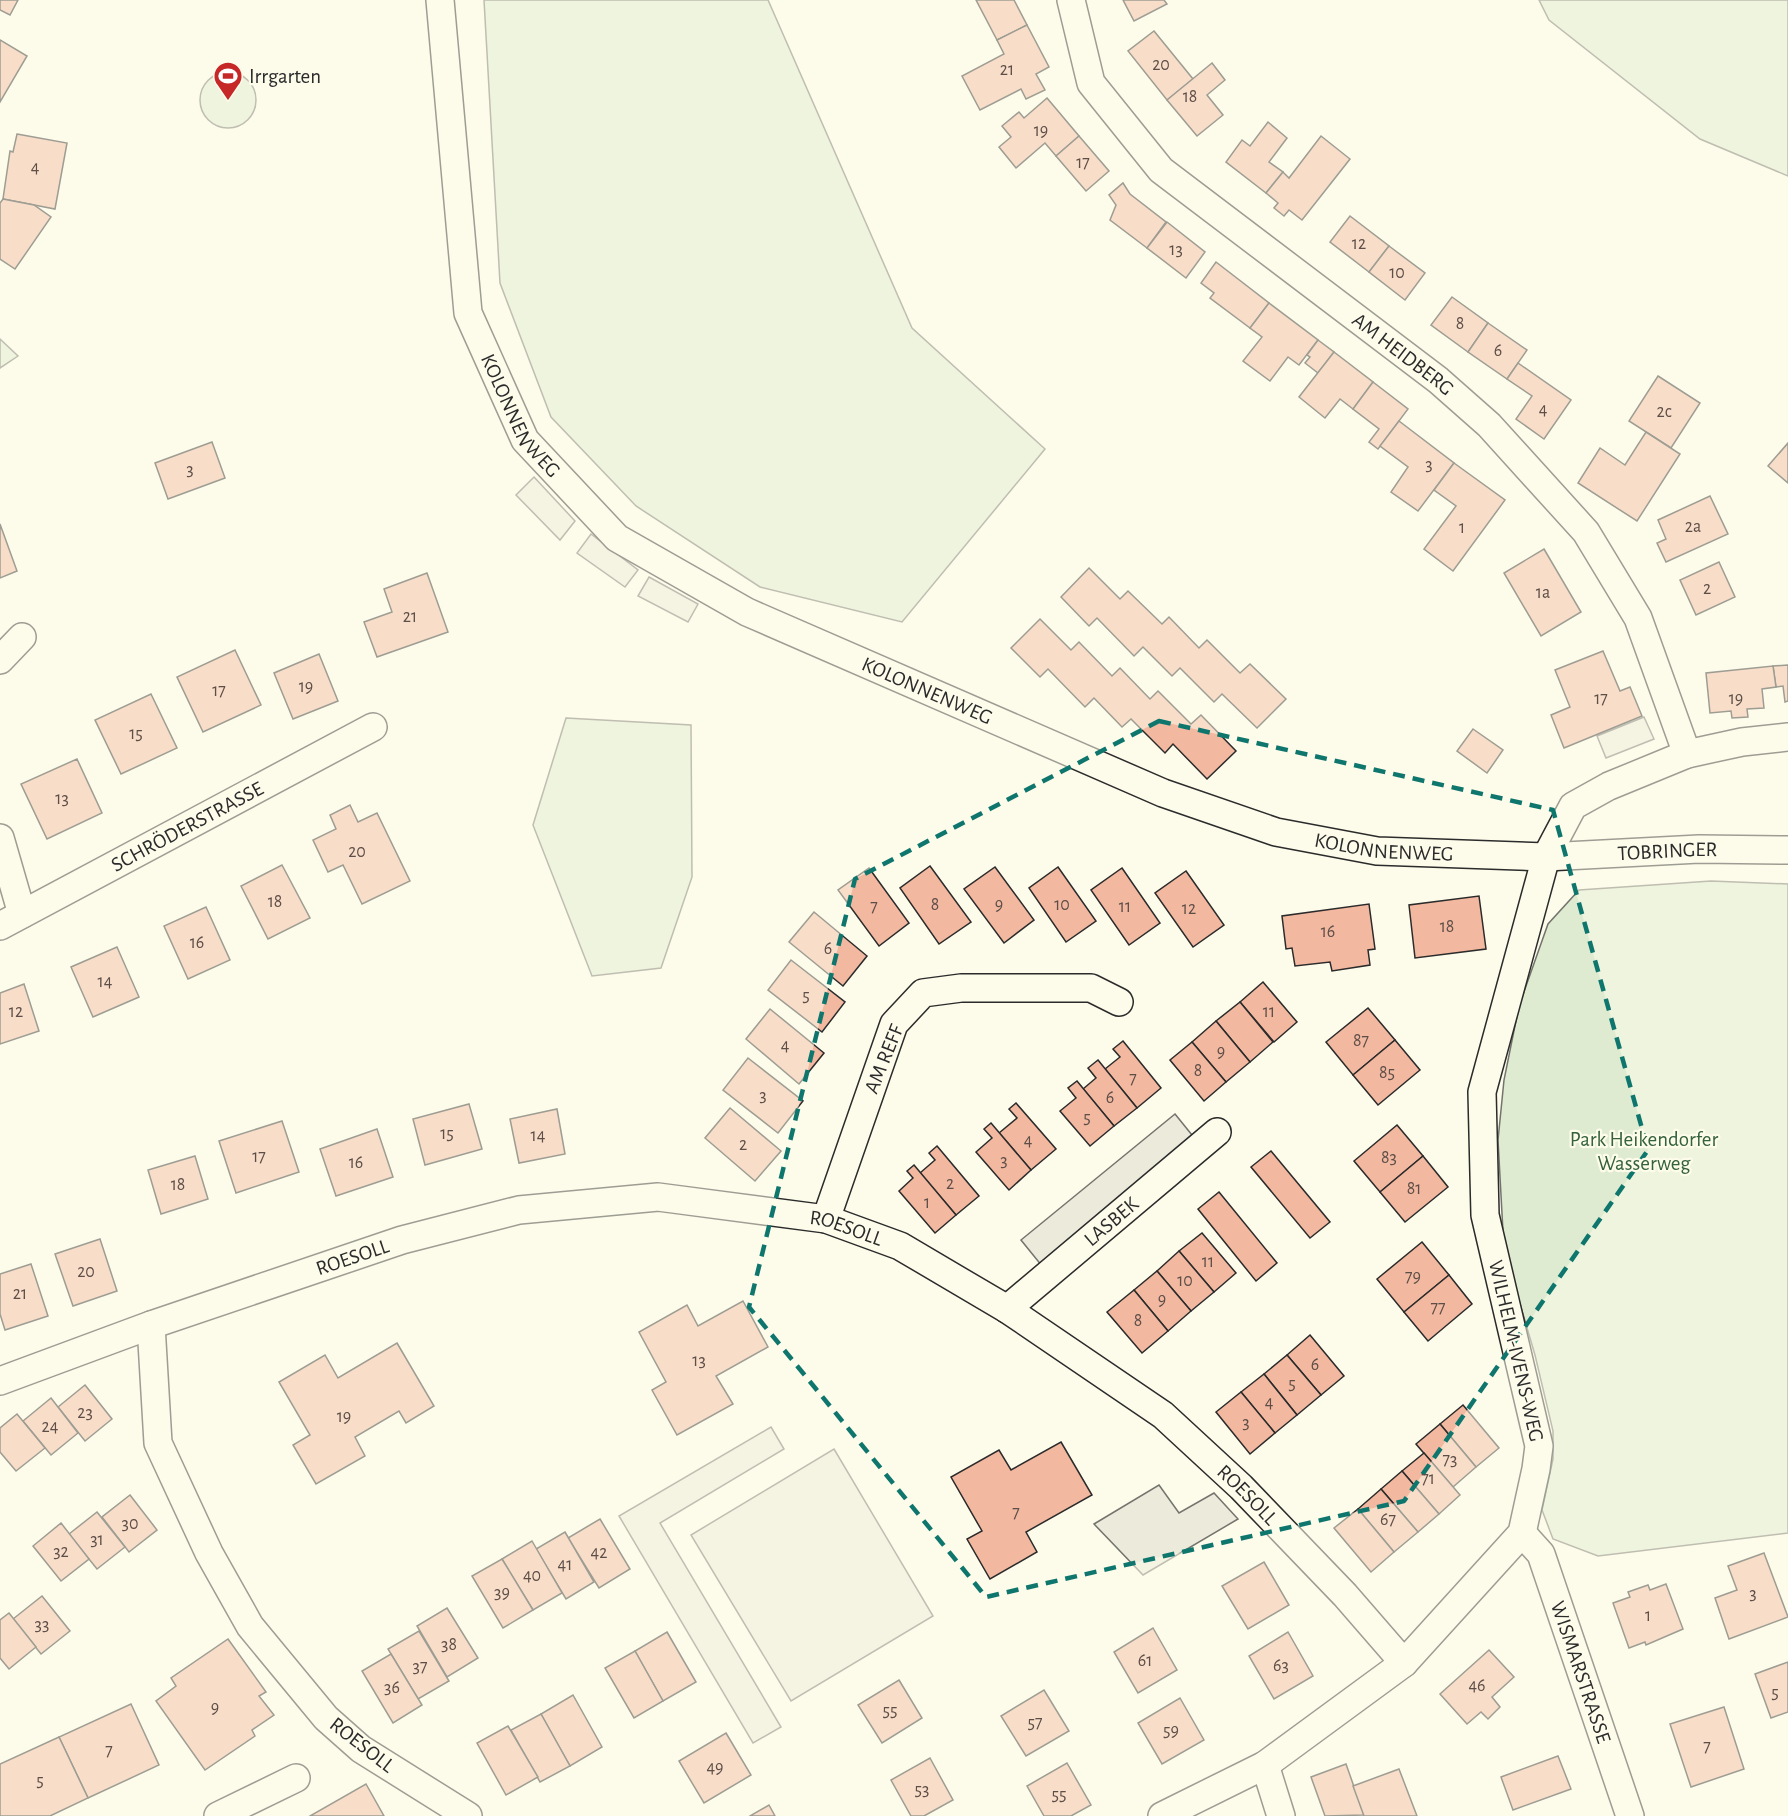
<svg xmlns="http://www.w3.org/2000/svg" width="1788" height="1816" viewBox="0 0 1788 1816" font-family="'Alegreya Sans',sans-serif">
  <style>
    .green { fill: #deebd1; stroke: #74746e; stroke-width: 1.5 }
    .parking { fill: #eceadb; stroke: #74746e; stroke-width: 1.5 }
    .building { fill: #f2b8a0; stroke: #2b2b2b; stroke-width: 1.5 }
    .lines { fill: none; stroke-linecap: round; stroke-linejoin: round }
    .street-casing { stroke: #2b2b2b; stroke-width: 30 }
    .street { stroke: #fdfbea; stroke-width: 27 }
    .marked { fill: none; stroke: #0f766e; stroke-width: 4.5; stroke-dasharray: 12 8; stroke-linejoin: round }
    .labels { text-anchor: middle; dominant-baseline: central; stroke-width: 4.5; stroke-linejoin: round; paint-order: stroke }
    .number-label { font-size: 18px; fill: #5d4e48 }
    .poi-label { font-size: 21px; fill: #2b2b2b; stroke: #fdfbea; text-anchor: start }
    .street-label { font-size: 21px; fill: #2b2b2b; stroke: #fdfbea }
    .park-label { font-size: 21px; fill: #34623c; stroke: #fdfbea }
  </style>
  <rect width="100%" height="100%" fill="#fdfbea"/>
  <!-- green -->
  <g class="green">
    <path d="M484,0H768L912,328L1045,449L902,622L760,587L636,506L551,417L500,283Z"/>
    <path d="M1539,0H1788V176L1700,139L1549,20Z"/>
    <circle cx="228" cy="100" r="28"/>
    <path d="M0,339L18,356L0,368Z"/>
    <path d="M566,718L691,725L692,877L661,968L592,976L533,825Z"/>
    <path d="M1711,881L1788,884V1533L1598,1556L1553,1539L1542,1510L1553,1459V1431L1535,1355L1504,1250L1498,1140L1504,1080L1519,1006L1548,924L1579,890Z"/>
  </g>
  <!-- parking -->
  <g class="parking">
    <path d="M534,477L575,521L560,540L516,495Z"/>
    <path d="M591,534L638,570L625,587L577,553Z"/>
    <path d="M649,577L698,604L688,622L638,596Z"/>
    <path d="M1644,717L1654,739L1606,758L1597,736Z"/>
    <path d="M1175,1114L1196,1140L1042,1266L1021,1240Z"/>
    <path d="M771,1427L784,1449L660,1523L781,1727L753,1743L619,1516Z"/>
    <path d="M834,1449L933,1616L791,1701L691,1535Z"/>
    <path d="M1159,1485L1179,1513L1214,1493L1238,1519L1143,1575L1094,1524Z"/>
  </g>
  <!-- building -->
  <g class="building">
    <path d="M0,0H18L10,15L0,10Z"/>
    <path d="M976,0H1014L1027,25L997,40Z"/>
    <path d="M1123,0H1164L1167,4L1134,21Z"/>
    <path d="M1027,25L1049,67L1036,74L1045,90L1026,99L1021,89L980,110L962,76L1004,54L997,40Z"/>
    <path d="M1154,31L1193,79L1167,100L1128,51Z"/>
    <path d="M0,40L27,56L0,102Z"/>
    <path d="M1212,63L1225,80L1207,95L1223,115L1197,136L1167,100Z"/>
    <path d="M1047,98L1079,136L1056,156L1045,143L1016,168L999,147L1011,137L1002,126L1019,112L1024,118Z"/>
    <path d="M1268,122L1287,138L1269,162L1283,172L1266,193L1226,162L1242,140L1250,146Z"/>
    <path d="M17,134L67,143L55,209L3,199L10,151L13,152Z"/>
    <path d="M1079,136L1109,171L1086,191L1056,156Z"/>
    <path d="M1321,136L1350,159L1302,220L1289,210L1284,216L1274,208L1278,203L1266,193L1283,172L1289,178Z"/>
    <path d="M1123,183L1130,194L1166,222L1147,248L1110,220L1116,205L1109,195Z"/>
    <path d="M3,199L34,205L51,217L15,269L0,259V203Z"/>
    <path d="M1350,216L1389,246L1369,272L1330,242Z"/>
    <path d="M1167,222L1205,252L1186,278L1147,248Z"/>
    <path d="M1389,246L1425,273L1405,300L1369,272Z"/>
    <path d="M1216,262L1269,303L1250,328L1210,298L1214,293L1201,283Z"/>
    <path d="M1452,297L1488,323L1468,352L1431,325Z"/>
    <path d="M1269,303L1318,340L1299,365L1288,357L1270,381L1243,361L1262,337L1250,328Z"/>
    <path d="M1488,323L1527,350L1507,379L1468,352Z"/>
    <path d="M1318,340L1334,352L1318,373L1305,363L1310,357L1307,355Z"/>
    <path d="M1334,352L1373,382L1353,409L1340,399L1325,418L1299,397Z"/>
    <path d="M1518,363L1571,400L1544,439L1516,419L1532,396L1507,379Z"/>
    <path d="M1658,376L1700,403L1671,448L1629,421Z"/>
    <path d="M1373,382L1408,409L1378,449L1369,442L1379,429L1353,409Z"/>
    <path d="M1399,421L1454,463L1418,511L1391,492L1408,467L1380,446Z"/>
    <path d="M1646,432L1680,454L1637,521L1578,483L1600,448L1625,465Z"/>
    <path d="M212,442L225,478L168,499L155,463Z"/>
    <path d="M1788,443V483L1768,466Z"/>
    <path d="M1454,463L1505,500L1453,571L1424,549L1456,506L1434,490Z"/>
    <path d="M1710,496L1728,534L1666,562L1657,543L1666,539L1658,520Z"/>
    <path d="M0,524L17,571L0,578Z"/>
    <path d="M1544,549L1581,612L1541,636L1504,573Z"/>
    <path d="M1719,562L1735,597L1696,615L1680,580Z"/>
    <path d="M1089,568L1120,599L1128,591L1162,624L1169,617L1199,648L1207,640L1240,673L1250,664L1286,699L1257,728L1222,694L1214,702L1180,668L1172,676L1143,647L1134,656L1097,618L1089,626L1061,597Z"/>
    <path d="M427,573L448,632L377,657L364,622L392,612L384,589Z"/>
    <path d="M1040,619L1071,650L1079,642L1112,676L1120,668L1150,699L1158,691L1191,724L1201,715L1236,751L1207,779L1173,744L1165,753L1131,719L1122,727L1094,698L1085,707L1048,669L1040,677L1011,648Z"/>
    <path d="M235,650L261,705L203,732L177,677Z"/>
    <path d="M1603,651L1620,691L1630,687L1642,716L1564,748L1551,715L1570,707L1555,670Z"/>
    <path d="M319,654L338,701L293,719L274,673Z"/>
    <path d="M1788,665V701L1785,702L1783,686L1776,687L1773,666Z"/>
    <path d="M1773,666L1776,687L1762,689L1764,708L1747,709L1748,717L1732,718L1731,711L1710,713L1706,673Z"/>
    <path d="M151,694L177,748L121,774L95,720Z"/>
    <path d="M1473,729L1503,750L1487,773L1457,751Z"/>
    <path d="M77,759L102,813L47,839L21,784Z"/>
    <path d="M350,805L358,822L377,813L410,881L362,904L343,865L328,872L313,840L336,829L330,815Z"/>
    <path d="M282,865L310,918L268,939L241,886Z"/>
    <path d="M930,866L971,922L939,944L900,888Z"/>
    <path d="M995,867L1034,920L1004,943L964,889Z"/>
    <path d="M1058,867L1096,921L1066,942L1029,888Z"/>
    <path d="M869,868L909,923L879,946L838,890Z"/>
    <path d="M1122,868L1160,923L1129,945L1091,890Z"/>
    <path d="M1186,871L1224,925L1193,947L1155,893Z"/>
    <path d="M1479,896L1486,949L1415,958L1409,905Z"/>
    <path d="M1369,904L1375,949L1368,950L1370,965L1332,971L1330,962L1295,966L1292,948L1286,949L1282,916Z"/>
    <path d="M206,907L230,960L188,979L164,926Z"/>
    <path d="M814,912L867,956L843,986L789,942Z"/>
    <path d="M117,947L139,997L93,1017L71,967Z"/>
    <path d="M791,960L845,1002L822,1032L768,990Z"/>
    <path d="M1263,982L1297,1022L1274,1042L1240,1002Z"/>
    <path d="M24,984L39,1031L0,1044V993Z"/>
    <path d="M1240,1002L1273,1042L1250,1062L1216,1021Z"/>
    <path d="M1368,1008L1395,1040L1353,1075L1326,1042Z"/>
    <path d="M770,1009L824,1053L799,1084L746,1039Z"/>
    <path d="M1216,1021L1250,1062L1226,1082L1192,1042Z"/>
    <path d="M1395,1040L1420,1070L1378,1105L1353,1075Z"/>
    <path d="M1123,1041L1161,1088L1137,1108L1105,1069L1120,1057L1113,1049Z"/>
    <path d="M1192,1042L1226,1082L1204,1101L1170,1060Z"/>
    <path d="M748,1058L803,1101L778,1133L723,1090Z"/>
    <path d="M1098,1060L1137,1108L1114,1126L1083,1089L1096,1078L1088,1068Z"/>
    <path d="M1077,1081L1114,1126L1090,1146L1060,1111L1076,1098L1068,1088Z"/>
    <path d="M1016,1103L1056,1149L1031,1170L999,1133L1017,1118L1009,1109Z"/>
    <path d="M469,1104L482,1149L425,1165L413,1119Z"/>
    <path d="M730,1108L781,1151L755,1181L705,1138Z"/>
    <path d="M557,1109L565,1154L519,1163L510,1119Z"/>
    <path d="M282,1121L299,1172L236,1193L219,1141Z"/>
    <path d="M991,1123L1031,1170L1009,1190L976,1152L992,1138L984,1129Z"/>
    <path d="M1397,1125L1423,1156L1380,1192L1354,1161Z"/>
    <path d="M377,1129L393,1177L336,1196L320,1149Z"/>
    <path d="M937,1146L979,1196L956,1215L920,1173L935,1160L929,1153Z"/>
    <path d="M1271,1151L1330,1222L1310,1238L1251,1167Z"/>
    <path d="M195,1156L208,1199L161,1214L148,1170Z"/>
    <path d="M1423,1156L1448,1187L1405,1222L1380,1192Z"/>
    <path d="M914,1165L956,1215L935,1233L899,1191L913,1178L907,1171Z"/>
    <path d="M1219,1192L1277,1263L1256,1281L1198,1209Z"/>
    <path d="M1202,1233L1236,1273L1214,1292L1179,1251Z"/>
    <path d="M100,1239L117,1291L73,1306L55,1254Z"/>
    <path d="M1422,1242L1449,1275L1404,1312L1377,1279Z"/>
    <path d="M1179,1251L1214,1292L1191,1311L1157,1271Z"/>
    <path d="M31,1264L48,1316L5,1330L0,1314V1274Z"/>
    <path d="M1157,1271L1191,1311L1168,1331L1134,1290Z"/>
    <path d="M1449,1275L1472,1304L1428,1341L1404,1312Z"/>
    <path d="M1134,1290L1168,1331L1142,1353L1107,1312Z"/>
    <path d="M743,1301L768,1347L716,1376L733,1404L677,1435L652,1390L666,1382L639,1332L687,1305L698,1326Z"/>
    <path d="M1310,1335L1344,1376L1321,1395L1287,1355Z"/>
    <path d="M397,1343L434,1406L406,1423L399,1411L355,1437L365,1456L316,1484L293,1445L310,1435L279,1382L325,1355L338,1378Z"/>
    <path d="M1287,1355L1321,1395L1297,1415L1264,1374Z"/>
    <path d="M1264,1374L1297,1415L1275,1433L1241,1392Z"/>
    <path d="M85,1385L112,1419L85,1441L58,1407Z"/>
    <path d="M1241,1392L1275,1433L1250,1454L1216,1412Z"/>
    <path d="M51,1398L78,1433L51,1455L23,1421Z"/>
    <path d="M1463,1405L1499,1448L1476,1467L1440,1424Z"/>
    <path d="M17,1414L45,1448L16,1471L0,1452V1428Z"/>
    <path d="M1440,1424L1476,1467L1453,1487L1416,1444Z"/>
    <path d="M1061,1442L1092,1495L1026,1532L1037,1552L990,1579L967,1539L982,1531L951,1477L999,1450L1011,1470Z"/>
    <path d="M1424,1453L1460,1495L1439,1514L1402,1471Z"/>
    <path d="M1402,1471L1439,1514L1418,1532L1381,1489Z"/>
    <path d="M1381,1489L1418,1532L1394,1552L1358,1509Z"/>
    <path d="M130,1495L157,1530L129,1552L102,1517Z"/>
    <path d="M1358,1509L1394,1552L1371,1572L1334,1528Z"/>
    <path d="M97,1512L125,1547L97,1569L69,1534Z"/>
    <path d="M600,1519L630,1569L599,1588L568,1538Z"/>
    <path d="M61,1523L89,1559L61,1581L33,1546Z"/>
    <path d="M565,1532L594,1582L566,1599L536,1549Z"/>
    <path d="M532,1541L562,1593L533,1610L502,1559Z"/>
    <path d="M1764,1553L1788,1617L1729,1639L1715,1598L1737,1590L1728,1566Z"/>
    <path d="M502,1559L533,1610L503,1628L472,1576Z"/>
    <path d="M1264,1562L1289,1605L1248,1629L1222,1586Z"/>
    <path d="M1666,1584L1683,1629L1646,1645L1645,1642L1629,1648L1613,1603L1630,1597L1628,1592L1648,1585L1650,1590Z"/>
    <path d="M42,1596L70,1631L41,1654L13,1619Z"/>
    <path d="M447,1608L478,1658L447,1677L417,1626Z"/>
    <path d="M9,1613L36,1647L9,1669L0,1658V1620Z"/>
    <path d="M1153,1628L1177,1670L1138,1693L1114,1652Z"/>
    <path d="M419,1631L449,1681L418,1699L388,1649Z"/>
    <path d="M667,1632L696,1682L663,1701L635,1651Z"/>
    <path d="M1288,1632L1313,1676L1274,1699L1249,1656Z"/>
    <path d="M228,1639L266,1692L259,1696L274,1715L252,1730L255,1736L205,1770L156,1701L176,1686L171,1678Z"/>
    <path d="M1489,1650L1514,1677L1492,1697L1500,1707L1488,1719L1481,1712L1467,1724L1440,1694Z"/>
    <path d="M635,1651L663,1701L634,1718L605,1668Z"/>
    <path d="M391,1654L422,1705L393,1723L362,1671Z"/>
    <path d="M1788,1662V1712L1771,1718L1755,1674Z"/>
    <path d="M899,1680L922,1718L882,1743L858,1705Z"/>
    <path d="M1044,1690L1069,1731L1026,1756L1001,1716Z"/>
    <path d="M573,1695L602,1747L570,1766L541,1714Z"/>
    <path d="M1180,1698L1204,1740L1162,1764L1138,1723Z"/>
    <path d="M131,1704L159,1765L88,1798L59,1737Z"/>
    <path d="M1724,1707L1744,1769L1691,1787L1670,1724Z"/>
    <path d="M541,1714L570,1766L540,1782L511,1730Z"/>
    <path d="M508,1726L538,1777L506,1795L477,1743Z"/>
    <path d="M726,1733L751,1775L704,1803L679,1761Z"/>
    <path d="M59,1737L88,1798L50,1816H0V1764Z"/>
    <path d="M1558,1756L1571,1789L1513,1810L1501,1777Z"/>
    <path d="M930,1758L953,1800L924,1816H911L891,1780Z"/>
    <path d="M1067,1763L1091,1805L1071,1816H1044L1027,1786Z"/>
    <path d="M1346,1764L1364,1815L1325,1816L1311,1777Z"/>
    <path d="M1399,1769L1417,1816H1364L1353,1786Z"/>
    <path d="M366,1784L384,1816H310Z"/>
    <path d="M769,1805L775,1816H750Z"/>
  </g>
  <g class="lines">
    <!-- street casing -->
    <g class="street-casing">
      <g id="street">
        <path id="s1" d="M440,0L468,313L525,440L617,538L747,612L1163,793L1276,832L1377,851L1546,857L1699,849L1788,850"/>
        <path id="s2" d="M1071,0L1091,83L1161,170L1438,380L1489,425L1586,532L1638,618L1687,754"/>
        <path d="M0,660L22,637"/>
        <path d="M0,838L22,914"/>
        <path id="s3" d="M0,926L373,727"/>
        <path d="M826,1219L894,1024L923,993L961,988H1091L1119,1002"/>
        <path id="s4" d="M1007,1309L1217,1132"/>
        <path d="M0,1381L151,1325"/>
        <path id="s5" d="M1522,1533L1541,1554L1630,1816"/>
        <path d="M1265,1765L1281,1816"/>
        <path d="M218,1816L296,1778"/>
        <path id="s6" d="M468,1816L361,1749L326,1718L250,1626L209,1553L158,1443L151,1325L402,1240L519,1210L658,1197L826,1219L900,1246L1007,1309L1163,1415L1241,1487L1345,1595L1404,1663"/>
        <path d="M1162,1816L1265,1765L1404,1663L1522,1533L1536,1469L1539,1446L1485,1215L1482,1092L1546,857L1573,806L1609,786L1687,754L1742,742L1788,737"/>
      </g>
    </g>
    <!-- street -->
    <use href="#street" class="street"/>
  </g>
  <!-- marked area -->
  <path d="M0 0H1788V1816H0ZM1159,721L1553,810L1648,1150L1404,1501L986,1597L749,1307L855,879Z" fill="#fdfbea" fill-opacity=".55" fill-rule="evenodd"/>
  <path class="marked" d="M1159,721L1553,810L1648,1150L1404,1501L986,1597L749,1307L855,879Z"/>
  <!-- icons -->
  <defs>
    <g id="stadium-pin" transform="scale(1.5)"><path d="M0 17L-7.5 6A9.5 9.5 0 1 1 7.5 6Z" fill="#c62828" stroke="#fdfbea"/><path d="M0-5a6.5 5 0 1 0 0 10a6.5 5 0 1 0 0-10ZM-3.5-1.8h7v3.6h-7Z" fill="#fff"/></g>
  </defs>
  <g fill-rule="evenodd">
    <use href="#stadium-pin" x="228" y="76"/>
  </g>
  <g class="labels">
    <!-- number labels -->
    <g class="number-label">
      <text x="1161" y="65">20</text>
      <text x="1007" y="70">21</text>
      <text x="1190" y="97">18</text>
      <text x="1041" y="131">19</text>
      <text x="1083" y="163">17</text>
      <text x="35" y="168">4</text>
      <text x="1359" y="244">12</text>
      <text x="1176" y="250">13</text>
      <text x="1397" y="273">10</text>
      <text x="1460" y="324">8</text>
      <text x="1498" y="351">6</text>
      <text x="1543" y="410">4</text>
      <text x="1664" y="412">2c</text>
      <text x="1429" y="465">3</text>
      <text x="190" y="470">3</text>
      <text x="1693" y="527">2a</text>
      <text x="1462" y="528">1</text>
      <text x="1707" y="589">2</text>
      <text x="1543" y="593">1a</text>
      <text x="410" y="617">21</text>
      <text x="306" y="687">19</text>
      <text x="219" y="691">17</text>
      <text x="1601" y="699">17</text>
      <text x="1736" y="699">19</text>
      <text x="136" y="734">15</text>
      <text x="62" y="799">13</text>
      <text x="357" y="852">20</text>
      <text x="275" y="902">18</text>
      <text x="935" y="905">8</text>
      <text x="999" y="905">9</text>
      <text x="1062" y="905">10</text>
      <text x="874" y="907">7</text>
      <text x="1125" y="907">11</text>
      <text x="1189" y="909">12</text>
      <text x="1447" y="927">18</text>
      <text x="1328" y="932">16</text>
      <text x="197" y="943">16</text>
      <text x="828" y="949">6</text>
      <text x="105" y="982">14</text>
      <text x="806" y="996">5</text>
      <text x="16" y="1012">12</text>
      <text x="1269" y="1012">11</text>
      <text x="1361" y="1041">87</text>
      <text x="785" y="1046">4</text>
      <text x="1221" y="1052">9</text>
      <text x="1198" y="1071">8</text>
      <text x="1387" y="1073">85</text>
      <text x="1133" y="1079">7</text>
      <text x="763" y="1096">3</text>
      <text x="1110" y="1098">6</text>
      <text x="1087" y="1118">5</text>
      <text x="447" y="1134">15</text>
      <text x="538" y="1136">14</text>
      <text x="1028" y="1141">4</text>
      <text x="743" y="1145">2</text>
      <text x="259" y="1157">17</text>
      <text x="1389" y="1158">83</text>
      <text x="1004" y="1161">3</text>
      <text x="356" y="1163">16</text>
      <text x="950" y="1184">2</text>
      <text x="178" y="1185">18</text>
      <text x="1414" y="1189">81</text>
      <text x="927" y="1203">1</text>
      <text x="1208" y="1262">11</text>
      <text x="86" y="1272">20</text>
      <text x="1413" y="1277">79</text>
      <text x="1185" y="1281">10</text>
      <text x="20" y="1294">21</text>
      <text x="1162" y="1300">9</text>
      <text x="1438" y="1308">77</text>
      <text x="1138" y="1321">8</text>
      <text x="699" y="1361">13</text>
      <text x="1315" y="1365">6</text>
      <text x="1292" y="1384">5</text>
      <text x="1269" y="1403">4</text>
      <text x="85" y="1413">23</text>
      <text x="344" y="1417">19</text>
      <text x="1246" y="1423">3</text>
      <text x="50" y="1427">24</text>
      <text x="1450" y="1460">73</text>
      <text x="1428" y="1479">71</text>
      <text x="1016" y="1513">7</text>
      <text x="1388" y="1520">67</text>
      <text x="130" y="1524">30</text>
      <text x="97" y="1540">31</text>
      <text x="61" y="1552">32</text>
      <text x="599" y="1553">42</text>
      <text x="565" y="1565">41</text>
      <text x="532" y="1576">40</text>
      <text x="502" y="1593">39</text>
      <text x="1753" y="1594">3</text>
      <text x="1648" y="1616">1</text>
      <text x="42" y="1625">33</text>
      <text x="449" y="1645">38</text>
      <text x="1145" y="1661">61</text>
      <text x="1281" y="1666">63</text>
      <text x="420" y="1667">37</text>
      <text x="1477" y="1686">46</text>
      <text x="392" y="1688">36</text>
      <text x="1775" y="1693">5</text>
      <text x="215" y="1708">9</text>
      <text x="890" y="1711">55</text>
      <text x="1035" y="1723">57</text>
      <text x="1171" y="1731">59</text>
      <text x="1707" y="1747">7</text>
      <text x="109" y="1751">7</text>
      <text x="715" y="1768">49</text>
      <text x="40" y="1781">5</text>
      <text x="922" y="1790">53</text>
      <text x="1059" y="1795">55</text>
    </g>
    <!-- poi labels -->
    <g class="poi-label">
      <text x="249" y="76">Irrgarten</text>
    </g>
    <!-- street labels -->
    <g class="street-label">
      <text stroke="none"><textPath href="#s2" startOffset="501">AM HEIDBERG</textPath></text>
      <text stroke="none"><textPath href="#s1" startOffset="430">KOLONNENWEG</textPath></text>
      <text stroke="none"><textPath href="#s1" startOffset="934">KOLONNENWEG</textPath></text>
      <text stroke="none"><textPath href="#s3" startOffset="212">SCHRÖDERSTRASSE</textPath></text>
      <text stroke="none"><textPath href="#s1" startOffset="1420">KOLONNENWEG</textPath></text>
      <text stroke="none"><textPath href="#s1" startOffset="1704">TOBRINGER</textPath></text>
      <text transform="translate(884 1059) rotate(-68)">AM REFF</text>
      <text stroke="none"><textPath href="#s4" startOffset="136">LASBEK</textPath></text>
      <text stroke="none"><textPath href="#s6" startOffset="1332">ROESOLL</textPath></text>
      <text stroke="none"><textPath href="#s6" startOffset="828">ROESOLL</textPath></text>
      <text transform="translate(1516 1351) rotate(77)">WILHELM-IVENS-WEG</text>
      <text stroke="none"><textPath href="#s6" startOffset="1818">ROESOLL</textPath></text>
      <text stroke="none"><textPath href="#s5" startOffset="153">WISMARSTRASSE</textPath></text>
      <text transform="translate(362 1745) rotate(38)">ROESOLL</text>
    </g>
    <!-- park labels -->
    <g class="park-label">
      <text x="1644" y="1139">Park Heikendorfer<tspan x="1644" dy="24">Wasserweg</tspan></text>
    </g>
  </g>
</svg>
